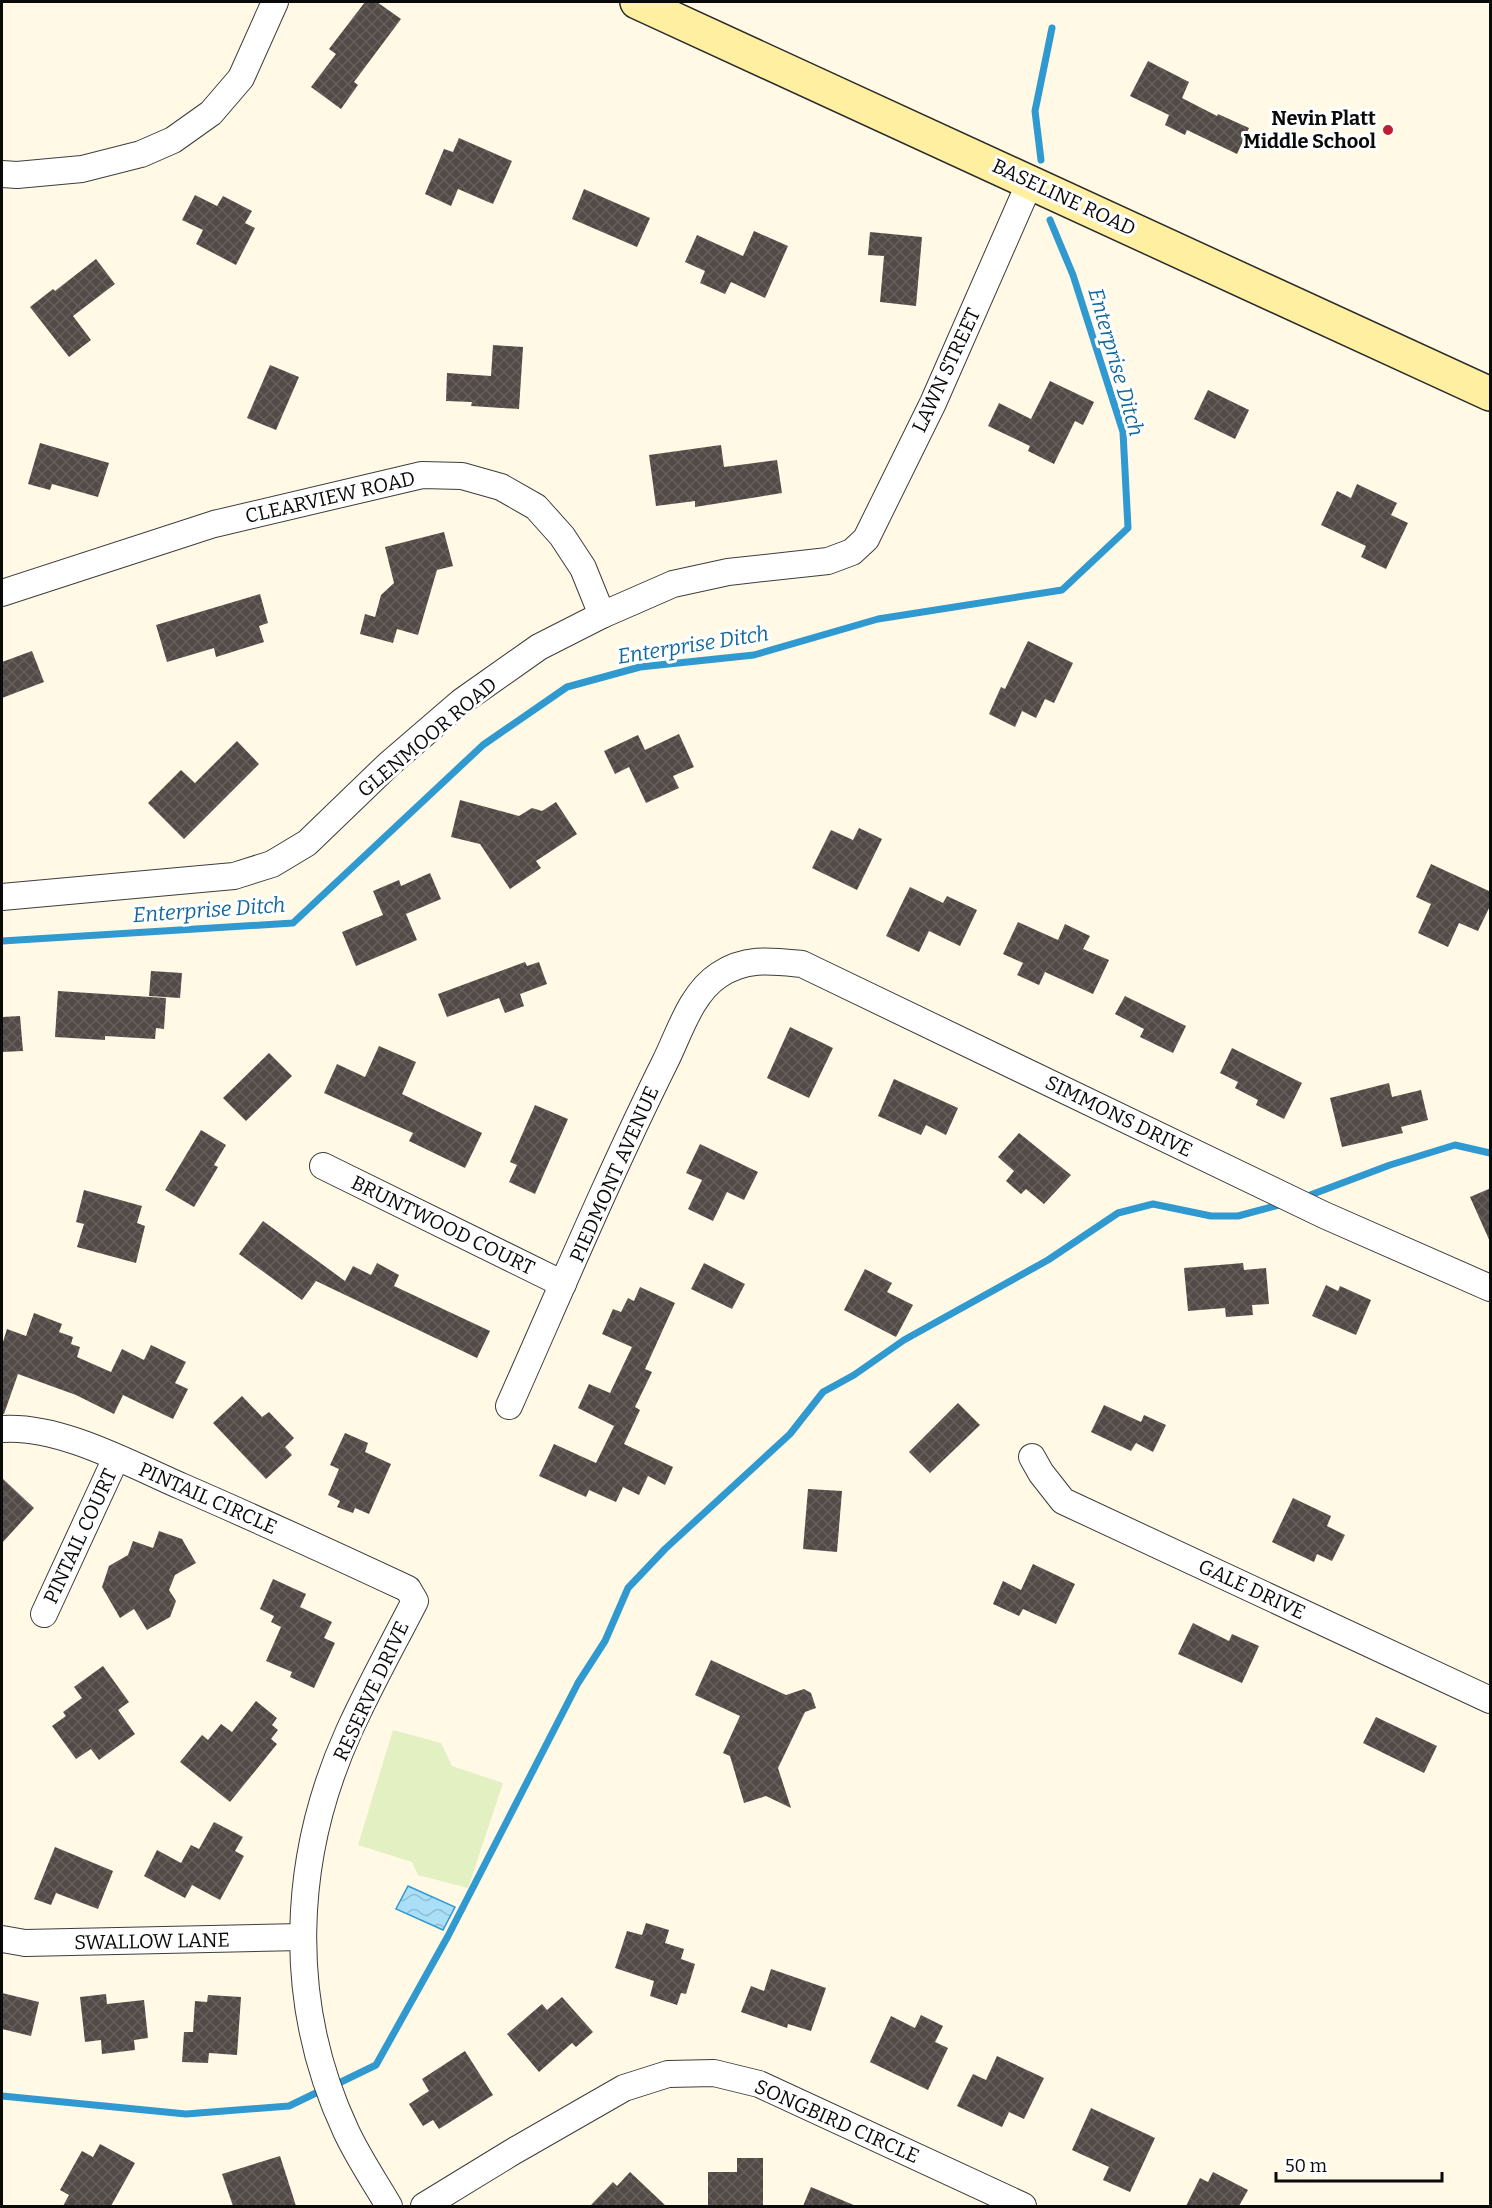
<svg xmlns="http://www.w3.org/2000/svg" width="1492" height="2208" viewBox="0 0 1492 2208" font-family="Bitter,serif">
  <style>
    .pitch { fill: #e3f0c2 }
    .water { fill: url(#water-waves); stroke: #2f99d0; stroke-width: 1.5 }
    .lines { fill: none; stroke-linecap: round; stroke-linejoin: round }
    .stream { stroke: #2f99d0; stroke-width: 7 }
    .building { fill: url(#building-cross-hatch) }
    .street-casing { stroke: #3d3d3d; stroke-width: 28 }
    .secondary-casing { stroke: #2c2c2c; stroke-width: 36 }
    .street { stroke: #fff; stroke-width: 26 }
    .secondary { stroke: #ffefa1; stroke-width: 33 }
    .poi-dot { fill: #bc2030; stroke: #fff; stroke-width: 2 }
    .labels { text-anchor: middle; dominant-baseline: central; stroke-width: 6; stroke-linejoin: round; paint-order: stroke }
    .poi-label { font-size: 20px; font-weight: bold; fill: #0a0a0a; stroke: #fff; text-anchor: end }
    .street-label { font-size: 20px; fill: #0a0a0a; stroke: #fff }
    .water-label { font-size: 21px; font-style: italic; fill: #12689d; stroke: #fff }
  </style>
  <defs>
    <pattern id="water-waves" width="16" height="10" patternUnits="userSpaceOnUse" patternTransform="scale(1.5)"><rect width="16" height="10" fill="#aadff7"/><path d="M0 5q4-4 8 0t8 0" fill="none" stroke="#91bed2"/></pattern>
    <pattern id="building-cross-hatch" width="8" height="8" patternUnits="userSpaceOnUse" patternTransform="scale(1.5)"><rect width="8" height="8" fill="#524a46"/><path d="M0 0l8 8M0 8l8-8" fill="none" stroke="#66605c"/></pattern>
  </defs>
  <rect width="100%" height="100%" fill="#fff9e6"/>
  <!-- pitch -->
  <path class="pitch" d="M393,1730L441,1743L452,1766L503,1783L468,1888L418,1875L412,1862L358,1845Z"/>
  <!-- water -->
  <path class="water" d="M408,1886L455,1907L443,1930L396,1909Z"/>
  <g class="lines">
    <!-- stream -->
    <g class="stream">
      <path d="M1041,160L1035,111L1052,28"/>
      <path d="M2,941L293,923L483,745L567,687L640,667L754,655L878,619L1062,590L1128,528L1123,432L1073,275L1050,220"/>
      <path d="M1305,1197L1390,1165L1455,1145L1490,1153"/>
      <path d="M341,2082L376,2065L448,1936L578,1683L605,1641L628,1588L665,1549L790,1434L823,1392L854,1375L904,1340L1048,1260L1118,1213L1153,1204L1211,1216H1238L1283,1204"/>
      <path d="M2,2096L186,2114L289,2106L318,2092"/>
    </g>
  </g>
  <!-- building -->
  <g class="building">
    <path d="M365,2H377L401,19L354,82L358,85L341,109L311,87L336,54L329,49Z"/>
    <path d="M1148,61L1189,82L1182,98L1217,116L1218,114L1249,128L1237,154L1187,130L1185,135L1165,125L1169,115L1130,96Z"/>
    <path d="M459,138L512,161L493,204L458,189L451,206L425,194L444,149L453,152Z"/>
    <path d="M584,189L650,218L637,247L572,219Z"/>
    <path d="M195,195L217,206L223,196L252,211L245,223L255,228L236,265L196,244L203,230L182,220Z"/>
    <path d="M754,231L788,246L765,298L731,282L725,294L700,283L705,271L685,262L697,235L743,256Z"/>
    <path d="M870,232L922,237L916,306L880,302L884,256L868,255Z"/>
    <path d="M96,259L115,284L73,316L91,340L69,357L30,307L53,289L55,291Z"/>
    <path d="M493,345L523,347L519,409L471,406L472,402L446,401L447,373L491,376Z"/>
    <path d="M270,365L299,377L276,430L247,418Z"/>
    <path d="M1050,381L1094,402L1083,425L1075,421L1054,464L1028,451L1030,446L988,426L999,403L1031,419Z"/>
    <path d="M1208,390L1249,410L1235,439L1194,419Z"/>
    <path d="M40,443L109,463L98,497L52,484L50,490L28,484Z"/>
    <path d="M721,445L724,467L777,460L782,493L695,507V501L656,506L649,455Z"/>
    <path d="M1357,484L1397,503L1391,515L1408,523L1386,569L1361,557L1366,546L1321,525L1337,491L1351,498Z"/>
    <path d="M444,532L453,566L437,570L418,635L397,629L393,643L360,634L365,614L375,617L381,595L394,583L385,547Z"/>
    <path d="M260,594L268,623L259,626L264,642L216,657L214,648L167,662L156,625Z"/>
    <path d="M1028,641L1073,663L1054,703L1045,699L1036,718L1022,711L1015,727L989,714L1001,687L1005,689Z"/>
    <path d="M32,651L44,682L2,698V662Z"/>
    <path d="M679,734L694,767L673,776L679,788L646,803L629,767L615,774L604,751L638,735L645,750Z"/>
    <path d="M237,741L259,764L184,839L148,803L181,770L195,783Z"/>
    <path d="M460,800L519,816L532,808L542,811L556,802L577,834L536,861L541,868L510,889L480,844L451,837Z"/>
    <path d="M859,828L882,839L857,890L812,868L831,830L853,840Z"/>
    <path d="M1431,864L1491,892V904L1478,931L1459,923L1448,947L1418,933L1431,904L1416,897Z"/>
    <path d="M430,873L441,899L406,914L417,940L356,966L342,932L383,915L373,891L399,880L401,886Z"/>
    <path d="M910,887L943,903L947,896L977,910L960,946L929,931L919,952L886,936Z"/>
    <path d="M1018,922L1058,940L1065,924L1090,936L1083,949L1109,960L1093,994L1045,972L1039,985L1017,975L1023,963L1003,954Z"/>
    <path d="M525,962L527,966L539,962L547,984L520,994L524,1006L505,1013L499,998L447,1017L438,994Z"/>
    <path d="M151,971L182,973L180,998L149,996Z"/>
    <path d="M58,991L166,998L164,1029L156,1028L155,1039L105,1036V1040L55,1037Z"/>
    <path d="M1125,996L1186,1026L1173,1053L1140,1037L1144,1029L1115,1014Z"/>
    <path d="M20,1016L23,1051L2,1052V1017Z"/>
    <path d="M790,1027L833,1048L809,1098L767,1078Z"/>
    <path d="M379,1046L416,1062L402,1094L482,1133L465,1168L409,1141L413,1133L324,1093L337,1064L365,1077Z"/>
    <path d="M1232,1048L1302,1083L1284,1119L1256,1105L1258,1100L1235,1088L1238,1082L1220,1073Z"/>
    <path d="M269,1053L292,1076L246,1121L223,1098Z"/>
    <path d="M894,1079L958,1108L946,1135L926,1125L921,1135L878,1116Z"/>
    <path d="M1389,1083L1392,1097L1421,1090L1428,1120L1401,1127L1403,1133L1342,1147L1330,1098Z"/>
    <path d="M535,1105L568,1119L535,1194L509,1182L517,1165L510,1162Z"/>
    <path d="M201,1130L226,1145L214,1165L218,1167L194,1207L165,1190Z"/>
    <path d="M1019,1133L1071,1175L1044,1204L1026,1189L1021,1194L1006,1181L1014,1171L998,1157Z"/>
    <path d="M700,1144L758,1172L744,1200L727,1192L713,1221L688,1209L702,1180L686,1173Z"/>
    <path d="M1491,1188V1244L1470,1197Z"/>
    <path d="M84,1190L142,1206L137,1223L145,1226L136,1263L77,1247L84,1224L76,1222Z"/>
    <path d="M263,1221L345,1281L353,1266L371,1275L377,1263L399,1275L394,1286L490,1331L477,1358L316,1281L302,1300L239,1254Z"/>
    <path d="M704,1263L745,1284L732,1309L691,1289Z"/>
    <path d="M1243,1263L1244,1270L1266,1268L1269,1304L1252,1305L1253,1315L1226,1317L1225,1308L1188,1311L1184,1268Z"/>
    <path d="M865,1269L892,1283L887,1292L913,1305L896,1337L844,1310Z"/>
    <path d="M1326,1285L1338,1291L1340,1286L1371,1300L1356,1335L1312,1316Z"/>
    <path d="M640,1287L675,1303L645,1369L652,1372L635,1407L640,1410L624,1444L673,1467L665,1485L648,1476L639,1495L623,1487L616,1502L589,1490L586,1497L539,1476L554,1444L596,1463L614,1426L578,1408L589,1384L610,1393L632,1347L602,1334L613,1309L621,1312L628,1298L634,1301Z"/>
    <path d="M34,1313L62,1324L59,1332L73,1337L71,1344L80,1347L77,1357L111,1372L122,1349L144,1360L151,1345L186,1362L175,1383L188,1389L173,1419L123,1395L114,1414L76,1395L18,1374L4,1414H2V1345L7,1329L26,1336Z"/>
    <path d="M242,1396L262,1417L269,1412L294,1438L285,1447L292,1455L266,1479L213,1423Z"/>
    <path d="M958,1403L980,1425L930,1473L909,1452Z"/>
    <path d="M1104,1405L1141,1422L1144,1415L1166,1425L1153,1452L1136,1443L1131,1451L1091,1432Z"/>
    <path d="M345,1433L368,1443L365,1452L391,1464L369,1514L355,1508L353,1513L337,1507L340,1501L328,1495L339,1469L330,1465Z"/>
    <path d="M2,1478L34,1508L2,1543Z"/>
    <path d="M808,1489L842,1491L837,1552L803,1549Z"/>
    <path d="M1293,1498L1331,1516L1327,1526L1345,1535L1332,1561L1317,1554L1314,1562L1272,1542Z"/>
    <path d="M159,1531L182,1539L196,1563L175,1575L169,1590L176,1601L170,1617L147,1630L134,1609L120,1618L102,1587L109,1566L128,1555L133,1541L153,1548Z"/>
    <path d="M1033,1564L1075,1584L1056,1624L1023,1609L1019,1616L993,1604L1003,1581L1021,1590Z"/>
    <path d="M273,1579L306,1594L300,1607L332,1622L324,1638L335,1643L314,1688L290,1677L292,1672L266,1661L281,1627L271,1622L274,1616L260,1609Z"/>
    <path d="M1193,1623L1229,1641L1232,1634L1259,1646L1242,1683L1178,1654Z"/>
    <path d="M711,1660L786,1695L804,1689L811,1693L816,1708L805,1712L778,1768L791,1808L766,1796L744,1803L730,1756L723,1753L740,1716L695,1695Z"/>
    <path d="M103,1666L129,1702L118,1710L135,1734L99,1760L91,1749L76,1759L52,1726L66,1716L63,1712L82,1698L74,1687Z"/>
    <path d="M256,1701L277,1718L272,1725L278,1730L271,1739L277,1744L230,1802L180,1762L202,1735L208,1740L221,1724L232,1732Z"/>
    <path d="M1376,1717L1437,1746L1424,1773L1363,1743Z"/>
    <path d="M214,1822L243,1837L235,1851L244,1856L220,1900L192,1885L185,1898L144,1876L157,1850L181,1863L191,1845L199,1849Z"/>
    <path d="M55,1847L113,1871L98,1909L56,1893L51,1905L34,1899Z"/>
    <path d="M646,1923L669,1930L665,1943L684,1949L681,1959L695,1964L686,1994L681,1993L677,2005L650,1996L654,1981L615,1968L627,1931L642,1935Z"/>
    <path d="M771,1969L826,1988L811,2031L788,2024L787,2028L741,2012L751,1986L764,1991Z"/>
    <path d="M2,1993L39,2002L31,2036L2,2029Z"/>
    <path d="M106,1994L107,2004L144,2000L148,2038L134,2040L135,2050L102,2054L101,2040L85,2042L80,1997Z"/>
    <path d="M208,1995L241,1997L237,2055L209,2053L208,2063L182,2062L184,2032H193L195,2001L207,2002Z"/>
    <path d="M562,1997L593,2032L576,2047L572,2043L539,2072L507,2034L542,2004L547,2010Z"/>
    <path d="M921,2015L943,2026L935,2042L948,2048L928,2090L870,2062L891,2016L915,2028Z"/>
    <path d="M465,2051L493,2095L439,2129L433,2120L423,2126L409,2104L429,2091L422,2079Z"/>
    <path d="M997,2056L1044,2078L1024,2119L1009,2112L1002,2127L957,2106L973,2074L986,2080Z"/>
    <path d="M1091,2108L1155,2138L1130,2192L1103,2180L1109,2167L1072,2150Z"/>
    <path d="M100,2144L135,2163L111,2206H63L69,2195L60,2190L82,2151L93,2157Z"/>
    <path d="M280,2156L296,2206H233L222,2174Z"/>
    <path d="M737,2158H763V2206H708V2172H737Z"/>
    <path d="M630,2172L666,2206H590L613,2182L617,2186Z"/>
    <path d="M1213,2172L1248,2190L1239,2206H1186L1200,2178L1208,2182Z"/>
    <path d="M811,2187L856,2206H803Z"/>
  </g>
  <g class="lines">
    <!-- street casing -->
    <g class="street-casing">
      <g id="street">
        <path d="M2,174L17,175L82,169L141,154L173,140L211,113L241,78L275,2"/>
        <path d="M2,593L214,524L422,475L462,476L501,487L536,507L562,536L583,568L602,615"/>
        <path d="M2,897L234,876L272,864L307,843L389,764L461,702L539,647L602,615L673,584L728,572L828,561L852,552L866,539L933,403L1030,182"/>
        <path d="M323,1166L563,1284"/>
        <path d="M509,1406C560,1291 609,1175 665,1062C679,1034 691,993 719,975C746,957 772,961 802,964L1324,1215L1490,1288"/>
        <path d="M2,1429C60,1425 130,1464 183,1487C259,1520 333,1554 408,1589L415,1601C393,1644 369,1687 349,1731C291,1859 286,2003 346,2131C358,2157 375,2182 389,2206"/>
        <path d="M1032,1457L1041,1473L1063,1501L1490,1700"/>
        <path d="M44,1614L116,1458"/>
        <path d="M2,1939L25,1943L302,1937"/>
        <path d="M424,2206L514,2151L624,2088L668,2074L714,2073L759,2084L1023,2206"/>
      </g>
    </g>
    <!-- secondary casing -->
    <g class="secondary-casing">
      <path id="secondary" d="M637,2L1490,394"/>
    </g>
    <!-- street -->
    <use href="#street" class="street"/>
    <!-- secondary -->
    <use href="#secondary" class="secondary"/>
  </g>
  <!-- markers -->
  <circle class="poi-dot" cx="1388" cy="130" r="6"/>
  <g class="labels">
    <!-- poi labels -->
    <g class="poi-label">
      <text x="1376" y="118">Nevin Platt<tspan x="1376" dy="23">Middle School</tspan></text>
    </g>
    <!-- street labels -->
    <g class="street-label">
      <text transform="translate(1064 197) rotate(25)">BASELINE ROAD</text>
      <text transform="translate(946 370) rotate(-65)">LAWN STREET</text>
      <text transform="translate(330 497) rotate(-13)">CLEARVIEW ROAD</text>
      <text transform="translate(427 737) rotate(-40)">GLENMOOR ROAD</text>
      <text transform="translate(1119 1116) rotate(26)">SIMMONS DRIVE</text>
      <text transform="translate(614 1174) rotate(-66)">PIEDMONT AVENUE</text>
      <text transform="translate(443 1225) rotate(26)">BRUNTWOOD COURT</text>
      <text transform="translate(208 1498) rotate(24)">PINTAIL CIRCLE</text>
      <text transform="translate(80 1536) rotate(-65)">PINTAIL COURT</text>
      <text transform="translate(1252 1589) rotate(25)">GALE DRIVE</text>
      <text transform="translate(371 1691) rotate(-65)">RESERVE DRIVE</text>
      <text transform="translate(152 1941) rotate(-1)">SWALLOW LANE</text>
      <text transform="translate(837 2121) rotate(24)">SONGBIRD CIRCLE</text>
    </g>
    <!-- water labels -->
    <g class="water-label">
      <text transform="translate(1116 362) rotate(74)">Enterprise Ditch</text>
      <text transform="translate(693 645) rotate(-9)">Enterprise Ditch</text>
      <text transform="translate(209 910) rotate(-4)">Enterprise Ditch</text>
    </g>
  </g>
  <!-- border -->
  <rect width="1492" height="2208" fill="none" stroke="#0a0a0a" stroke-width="6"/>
  <!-- scale -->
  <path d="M1276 2172v9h166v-9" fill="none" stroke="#0a0a0a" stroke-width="3"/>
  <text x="1285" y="2172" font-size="18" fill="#0a0a0a" stroke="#ffffff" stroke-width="4.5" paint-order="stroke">50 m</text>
</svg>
